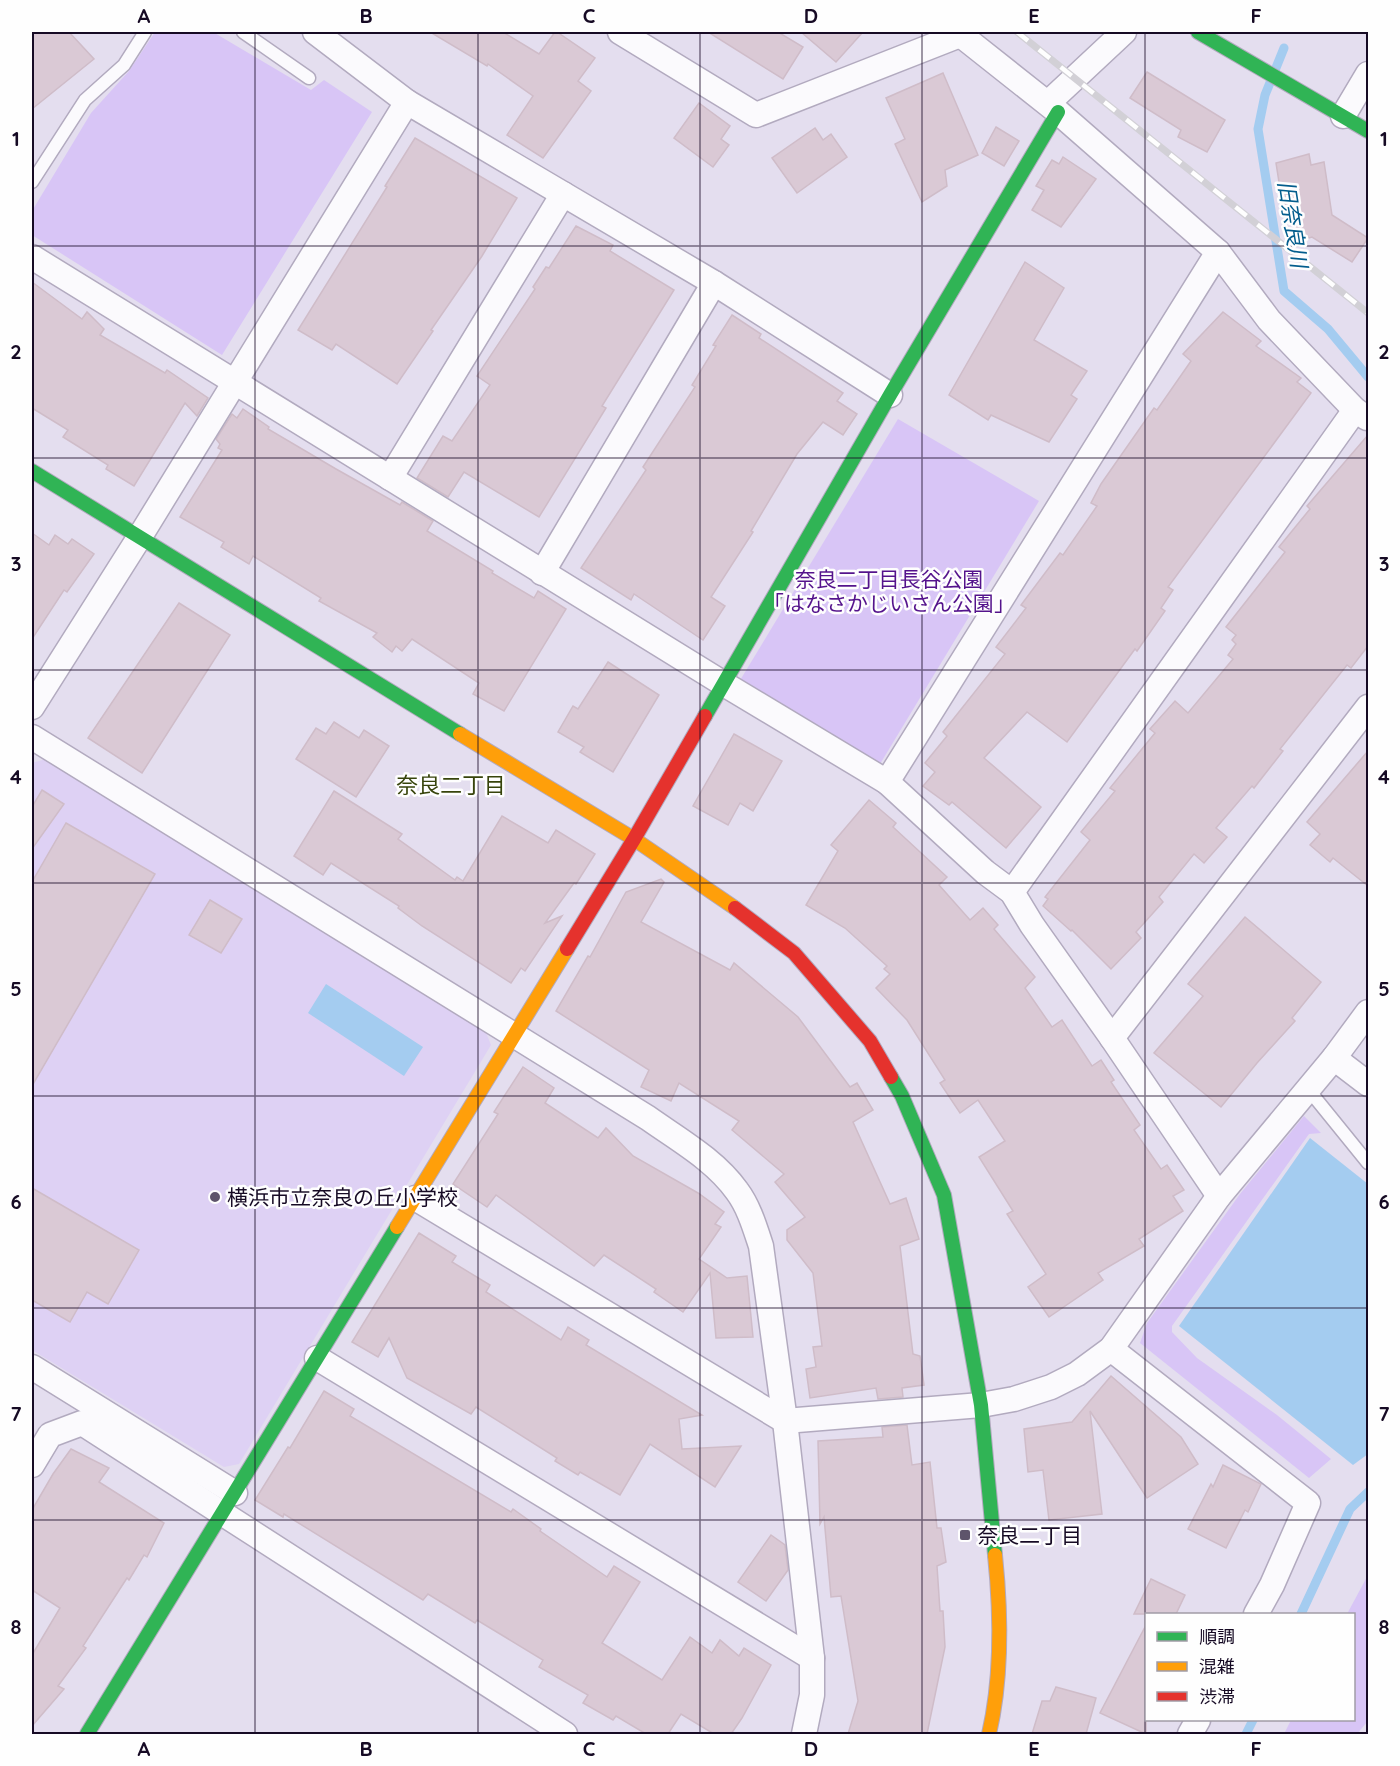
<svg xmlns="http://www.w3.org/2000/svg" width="1400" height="1766" viewBox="0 0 1400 1766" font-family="Quicksand,'Noto Sans JP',sans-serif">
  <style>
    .built { fill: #ded1f4 }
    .green { fill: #d8c5f6 }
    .water { fill: #a4ccf0 }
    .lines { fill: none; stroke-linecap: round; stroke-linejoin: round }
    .stream { stroke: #a4ccf0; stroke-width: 9 }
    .building { fill: #dac9d5; stroke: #cfbcc8; stroke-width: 1.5 }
    .lane-casing { stroke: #b2aabf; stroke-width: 15 }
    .street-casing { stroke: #b2aabf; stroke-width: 27 }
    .fast-casing { stroke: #b2aabf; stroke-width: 16 }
    .slow-casing { stroke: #b2aabf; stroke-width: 16 }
    .jam-casing { stroke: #b2aabf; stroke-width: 16 }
    .lane { stroke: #fbfafd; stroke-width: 12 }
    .street { stroke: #fbfafd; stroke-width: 24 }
    .fast { stroke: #30b455; stroke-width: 14 }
    .slow { stroke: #ff9f0a; stroke-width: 14 }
    .jam { stroke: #e5322d; stroke-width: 14 }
    .rail-casing { stroke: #d2d0d6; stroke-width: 7 }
    .rail { stroke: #fefefe; stroke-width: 4.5; stroke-dasharray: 14; stroke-linecap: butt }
    .grid { fill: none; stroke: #160a24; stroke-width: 1.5; stroke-opacity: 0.55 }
    .poi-dot { fill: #5e546b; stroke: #fefefe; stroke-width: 2 }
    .labels { text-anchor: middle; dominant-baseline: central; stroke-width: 5; stroke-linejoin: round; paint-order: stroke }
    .park-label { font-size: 21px; fill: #54138c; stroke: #fefefe }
    .poi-label { font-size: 21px; fill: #160a24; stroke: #fefefe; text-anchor: start }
    .water-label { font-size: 22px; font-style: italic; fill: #035d8d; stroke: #fefefe }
    .neighbourhood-label { font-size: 22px; fill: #37440b; stroke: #fefefe }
    .neatline { fill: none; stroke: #160a24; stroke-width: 2 }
    .grid-label { font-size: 20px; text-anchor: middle; font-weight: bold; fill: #160a24 }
  </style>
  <rect width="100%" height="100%" fill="#e4deef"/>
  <!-- built -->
  <path class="built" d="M46,759L485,1030L491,1045L239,1464L224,1467L32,1350V763Z"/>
  <!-- green -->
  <g class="green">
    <path d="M155,32H213L311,90L324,80L372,112L222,355L32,235V211L91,113L129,71Z"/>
    <path d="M898,419L1039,501L877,769L739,682Z"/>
    <path d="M1304,1116L1321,1133L1309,1134L1172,1326V1332L1197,1358L1277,1415L1331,1459L1309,1478L1140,1343L1147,1323L1240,1194Z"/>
    <path d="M1368,1575V1723L1367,1722L1357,1734H1284L1291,1720H1354V1614H1347Z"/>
  </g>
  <!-- water -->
  <g class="water">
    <path d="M326,984L423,1047L404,1076L308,1013Z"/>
    <path d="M1310,1138L1368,1184V1454L1353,1465L1179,1326Z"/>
  </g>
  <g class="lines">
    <!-- stream -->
    <g class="stream">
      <path d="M1284,48L1265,95L1258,129L1284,291L1328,329L1368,377"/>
      <path d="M1301,1614L1350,1509L1368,1492"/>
      <path d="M1246,1734L1253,1720"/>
    </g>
  </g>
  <!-- building -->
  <g class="building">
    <path d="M32,32H69L94,59L32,109Z"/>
    <path d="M430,32H503L539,54L555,32H557L595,58L578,81L591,91L543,158L507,135L533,96L488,64L487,66Z"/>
    <path d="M708,32H778L803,47L783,79Z"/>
    <path d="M801,32H863L836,62Z"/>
    <path d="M1147,72L1225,120L1207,152L1178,137L1181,130L1130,98Z"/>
    <path d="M943,73L978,155L945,170L947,186L922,202L895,144L905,139L886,98Z"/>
    <path d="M699,103L730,126L721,139L729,145L713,167L674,138Z"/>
    <path d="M996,127L1019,141L1004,166L982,153Z"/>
    <path d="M815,128L823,140L831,134L847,157L797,193L772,158Z"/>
    <path d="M415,138L517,198L482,256L431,330L433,331L397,384L336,344L332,350L298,330L387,187L385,186Z"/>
    <path d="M1309,154L1311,165L1324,162L1332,215L1368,238L1352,262L1312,237L1309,238L1285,220L1276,163Z"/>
    <path d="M1063,157L1096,179L1061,227L1032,210L1044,190L1036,186L1052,160L1059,164Z"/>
    <path d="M576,226L613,245L610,251L674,290L602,406L606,408L539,517L464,472L448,497L417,478L443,436L452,441L490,385L477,376L535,289L533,287L546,267L549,268Z"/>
    <path d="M1025,262L1064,288L1034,340L1087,371L1071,395L1077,399L1049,442L991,415L988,420L949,395Z"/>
    <path d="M32,282L82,319L87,312L104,329L100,335L165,373L167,370L208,398L197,416L185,403L134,486L106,469L108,465L63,437L68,430L32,408Z"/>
    <path d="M1223,312L1261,341L1256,346L1301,378L1297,382L1311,393L1168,587L1173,590L1161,608L1165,611L1137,651L1135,649L1067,742L1027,712L984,758L1041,807L1006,848L952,802L949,805L923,786L935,772L925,763L947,736L943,732L1005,654L996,647L1026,608L1021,605L1060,553L1063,555L1097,506L1091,503L1101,484L1154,408L1157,410L1191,361L1183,354Z"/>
    <path d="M732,315L761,334L759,338L843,393L837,401L857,414L843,435L823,422L797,454L751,531L753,532L711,597L725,606L703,640L634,594L631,600L581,568L646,470L643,467L695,387L692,385L716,346L713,345Z"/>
    <path d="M243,409L269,427L268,429L336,469L400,505L402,502L433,521L427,531L493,571L492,573L534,598L538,591L566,609L504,711L473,694L479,683L412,639L402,651L396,646L392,652L373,637L377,633L319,601L321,598L253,556L249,564L221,547L224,542L180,517L222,450L218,448L220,444L216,439L232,414L237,418Z"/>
    <path d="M1368,435V646L1351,668L1347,665L1280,749L1283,751L1254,788L1252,786L1216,828L1227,837L1204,863L1194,854L1159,897L1163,902L1136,932L1141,938L1111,969L1072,930L1071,931L1043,906L1048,899L1045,897L1090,840L1081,832L1115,791L1110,788L1155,733L1150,729L1175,701L1188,713L1233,659L1228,655L1236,644L1232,640L1236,635L1226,627L1285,552L1279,547L1310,509L1307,506Z"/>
    <path d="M32,533L49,545L55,535L68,544L72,539L94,554L67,592L64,590L32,639Z"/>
    <path d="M179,603L230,635L142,773L88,738Z"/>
    <path d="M608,662L659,695L613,772L580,752L584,747L558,732L573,706L578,709Z"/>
    <path d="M334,722L359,738L364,730L389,746L356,797L296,759L316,728L326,734Z"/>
    <path d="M734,734L782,761L753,811L740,803L728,825L693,806Z"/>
    <path d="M1368,751V886L1333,858L1330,862L1310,845L1320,834L1307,822Z"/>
    <path d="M42,790L64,804L32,849V807Z"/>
    <path d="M334,791L402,834L398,839L455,880L457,877L463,881L502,816L548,843L556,830L595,854L576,884L574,883L545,923L562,916L525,971L521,968L511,983L422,926L398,908L399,906L331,863L323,875L294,856Z"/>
    <path d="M869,800L896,823L893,827L947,877L939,885L970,920L983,908L998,925L994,929L1035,977L1025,988L1052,1027L1062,1020L1092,1066L1101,1060L1114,1080L1111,1082L1140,1125L1134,1130L1161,1169L1167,1165L1184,1190L1173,1196L1183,1211L1139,1239L1144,1246L1098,1273L1103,1280L1049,1317L1028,1287L1046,1274L1007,1214L1013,1211L979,1157L1005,1141L978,1100L960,1113L940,1083L945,1080L907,1020L876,988L890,974L884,969L887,966L845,928L806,905L838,851L831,845Z"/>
    <path d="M66,823L155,874L32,1086V882Z"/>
    <path d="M661,879L664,882L641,922L730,970L734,963L798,1017L850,1087L857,1083L873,1110L853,1122L890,1204L906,1198L919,1239L900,1246L913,1354L920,1356L924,1385L902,1388L903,1397L878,1399L876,1388L810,1398L806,1369L816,1367L813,1347L822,1346L813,1273L787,1240V1230L805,1217L775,1182L784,1174L732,1130L739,1121L679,1083L671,1101L641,1087L649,1070L556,1011L588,956L590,957L626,892Z"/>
    <path d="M210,900L242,919L221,953L189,935Z"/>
    <path d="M1245,917L1321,982L1292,1018L1295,1021L1257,1063L1221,1107L1154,1053L1203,996L1188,984Z"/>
    <path d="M523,1067L554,1088L545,1103L598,1138L606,1128L633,1156L698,1193L724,1212L715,1224L721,1227L699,1259L727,1278L747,1276L753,1337L716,1338L710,1273L683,1312L654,1292L656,1289L604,1255L594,1266L496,1195L487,1207L453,1184L498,1114L494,1112Z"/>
    <path d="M32,1188L139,1250L108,1304L87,1292L70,1322L32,1300Z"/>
    <path d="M419,1233L456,1256L452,1262L490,1285L486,1292L561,1340L568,1327L589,1340L586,1345L702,1415L679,1419L682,1449L741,1446L715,1487L650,1444L620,1495L580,1472L578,1475L555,1461L557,1458L476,1407L471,1414L407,1378L389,1338L378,1357L352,1342Z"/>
    <path d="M1111,1376L1181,1437L1198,1464L1147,1498L1090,1411L1102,1514L1049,1520L1043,1470L1028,1472L1024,1429L1072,1422Z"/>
    <path d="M324,1391L354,1409L350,1416L511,1512L513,1509L541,1529L540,1531L607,1577L614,1566L640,1582L602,1643L662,1680L690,1637L712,1653L720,1640L739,1656L744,1648L771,1665L742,1718L731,1734H714L681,1714L668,1734H646L616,1716L613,1720L583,1703L588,1695L539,1667L543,1660L477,1620L475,1623L428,1594L423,1600L284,1514L283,1517L255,1500L288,1447L290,1448Z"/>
    <path d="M907,1425L912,1465L930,1462L937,1528H941L946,1562L937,1566L940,1611H943L945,1647L927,1734H848L858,1701L841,1596L831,1597L824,1517L820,1524L818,1441L883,1437L882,1427Z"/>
    <path d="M71,1449L109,1468L99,1482L164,1523L147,1557L144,1555L129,1580L127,1578L83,1646L86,1648L58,1686L64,1689L32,1726V1655L60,1608L32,1590V1510L53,1474Z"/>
    <path d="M1223,1465L1261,1484L1248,1512L1245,1510L1226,1548L1188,1529L1211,1484L1213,1487Z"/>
    <path d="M771,1535L785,1545L788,1570L766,1601L738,1582Z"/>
    <path d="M1151,1579L1185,1595L1176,1614H1134Z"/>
    <path d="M1146,1625V1734L1100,1713Z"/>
    <path d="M1056,1687L1096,1698L1086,1734H1032L1042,1701H1050Z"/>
  </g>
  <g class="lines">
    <!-- lane casing -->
    <g class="lane-casing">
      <g id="lane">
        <path d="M243,32L309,78"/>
        <path d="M32,182L85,100L124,65L145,32"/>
        <path d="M1308,1089L1368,1163"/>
      </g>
    </g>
    <!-- street casing -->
    <g class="street-casing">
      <g id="street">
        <path d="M315,32L407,102"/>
        <path d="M620,32L756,115L960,35"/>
        <path d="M957,32L1058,112L1218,252L1269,320L1355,410L1367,418"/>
        <path d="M1048,103L1124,32"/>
        <path d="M1343,116L1368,74"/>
        <path d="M32,257L724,684L887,782L985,872L1012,892L1032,925L1112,1038L1219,1196"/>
        <path d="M390,478L563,194"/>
        <path d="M542,573L714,283"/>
        <path d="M32,707L139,538L407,102L714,283L890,395"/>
        <path d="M32,737L648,1118C679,1140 715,1160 737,1191C749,1207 755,1228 761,1246L785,1421L812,1658V1695L804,1734"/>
        <path d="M887,782L1218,252"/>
        <path d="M1012,892L1355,410"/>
        <path d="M1112,1038L1368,707"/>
        <path d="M1334,1058L1368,1084"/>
        <path d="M415,1198L785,1421L981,1405L1014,1399L1051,1387L1077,1374L1111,1349L1219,1196L1334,1058L1368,1012"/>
        <path d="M1111,1349L1308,1503L1272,1585L1256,1614"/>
        <path d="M317,1358L812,1658"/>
        <path d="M32,1367L235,1493"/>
        <path d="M32,1465L50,1435L82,1423L565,1734"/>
        <path d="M1190,1734L1198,1720"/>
      </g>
    </g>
    <!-- fast casing -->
    <g class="fast-casing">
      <g id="fast">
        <path d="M1198,32L1368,131"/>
        <path d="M32,471L460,734"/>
        <path d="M705,716L890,395L1058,112"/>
        <path d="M891,1077L902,1096L944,1195L981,1405L995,1555"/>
        <path d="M87,1734L397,1227"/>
      </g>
    </g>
    <!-- slow casing -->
    <g class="slow-casing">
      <g id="slow">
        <path d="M460,734L634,839L735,908"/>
        <path d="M397,1227L567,949"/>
        <path d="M989,1734C1002,1678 1001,1613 995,1555"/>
      </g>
    </g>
    <!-- jam casing -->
    <g class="jam-casing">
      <g id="jam">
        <path d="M735,908L794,953L870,1041L891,1077"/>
        <path d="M567,949L634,839L705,716"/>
      </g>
    </g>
    <!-- lane -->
    <use href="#lane" class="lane"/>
    <!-- street -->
    <use href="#street" class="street"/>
    <!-- fast -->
    <use href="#fast" class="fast"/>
    <!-- slow -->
    <use href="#slow" class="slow"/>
    <!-- jam -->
    <use href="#jam" class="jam"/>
    <!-- rail casing -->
    <g class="rail-casing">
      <path id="rail" d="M1017,32L1368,313"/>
    </g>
    <!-- rail -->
    <use href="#rail" class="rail"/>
  </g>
  <!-- grid -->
  <path class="grid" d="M255,32V1734M478,32V1734M700,32V1734M922,32V1734M1145,32V1734M32,246H1368M32,458H1368M32,670H1368M32,883H1368M32,1096H1368M32,1308H1368M32,1520H1368"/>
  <!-- markers -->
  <g class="poi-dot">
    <circle cx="215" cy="1197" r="6"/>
    <rect x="959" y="1529" width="12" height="12" rx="3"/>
  </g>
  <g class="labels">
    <!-- park labels -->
    <g class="park-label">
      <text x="889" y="579">奈良二丁目長谷公園<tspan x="889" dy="24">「はなさかじいさん公園」</tspan></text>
    </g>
    <!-- poi labels -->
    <g class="poi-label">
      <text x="227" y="1197">横浜市立奈良の丘小学校</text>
      <text x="977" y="1535">奈良二丁目</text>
    </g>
    <!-- water labels -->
    <g class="water-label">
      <text transform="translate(1293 224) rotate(81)">旧奈良川</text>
    </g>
    <!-- neighbourhood labels -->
    <g class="neighbourhood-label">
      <text x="451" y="785">奈良二丁目</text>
    </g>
  </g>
  <!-- border -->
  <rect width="1400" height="1766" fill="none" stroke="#fefefe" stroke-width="66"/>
  <!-- legend -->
  <rect x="1145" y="1613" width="210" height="108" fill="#fefefe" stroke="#a19ca7" stroke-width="1.5"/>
  <rect x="1157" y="1632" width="30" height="9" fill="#30b455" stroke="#a19ca7" stroke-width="1.5"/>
  <text x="1199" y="1643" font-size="18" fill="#160a24">順調</text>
  <rect x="1157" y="1662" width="30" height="9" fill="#ff9f0a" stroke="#a19ca7" stroke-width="1.5"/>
  <text x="1199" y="1673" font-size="18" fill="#160a24">混雑</text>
  <rect x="1157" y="1692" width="30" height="9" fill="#e5322d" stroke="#a19ca7" stroke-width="1.5"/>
  <text x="1199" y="1703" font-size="18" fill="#160a24">渋滞</text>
  <rect x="33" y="33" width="1334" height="1700" class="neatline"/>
  <g class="grid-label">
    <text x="144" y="23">A</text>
    <text x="366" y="23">B</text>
    <text x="589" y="23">C</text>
    <text x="811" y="23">D</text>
    <text x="1034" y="23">E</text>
    <text x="1256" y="23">F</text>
    <text x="16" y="146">1</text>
    <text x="1384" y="146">1</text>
    <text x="16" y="359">2</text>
    <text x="1384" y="359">2</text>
    <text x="16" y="571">3</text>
    <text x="1384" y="571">3</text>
    <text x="16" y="784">4</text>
    <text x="1384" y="784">4</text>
    <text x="16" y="996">5</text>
    <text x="1384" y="996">5</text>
    <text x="16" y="1209">6</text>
    <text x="1384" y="1209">6</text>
    <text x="16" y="1421">7</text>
    <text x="1384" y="1421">7</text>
    <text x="16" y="1634">8</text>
    <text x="1384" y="1634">8</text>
    <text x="144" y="1756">A</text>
    <text x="366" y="1756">B</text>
    <text x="589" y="1756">C</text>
    <text x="811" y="1756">D</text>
    <text x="1034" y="1756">E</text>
    <text x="1256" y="1756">F</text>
  </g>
</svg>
